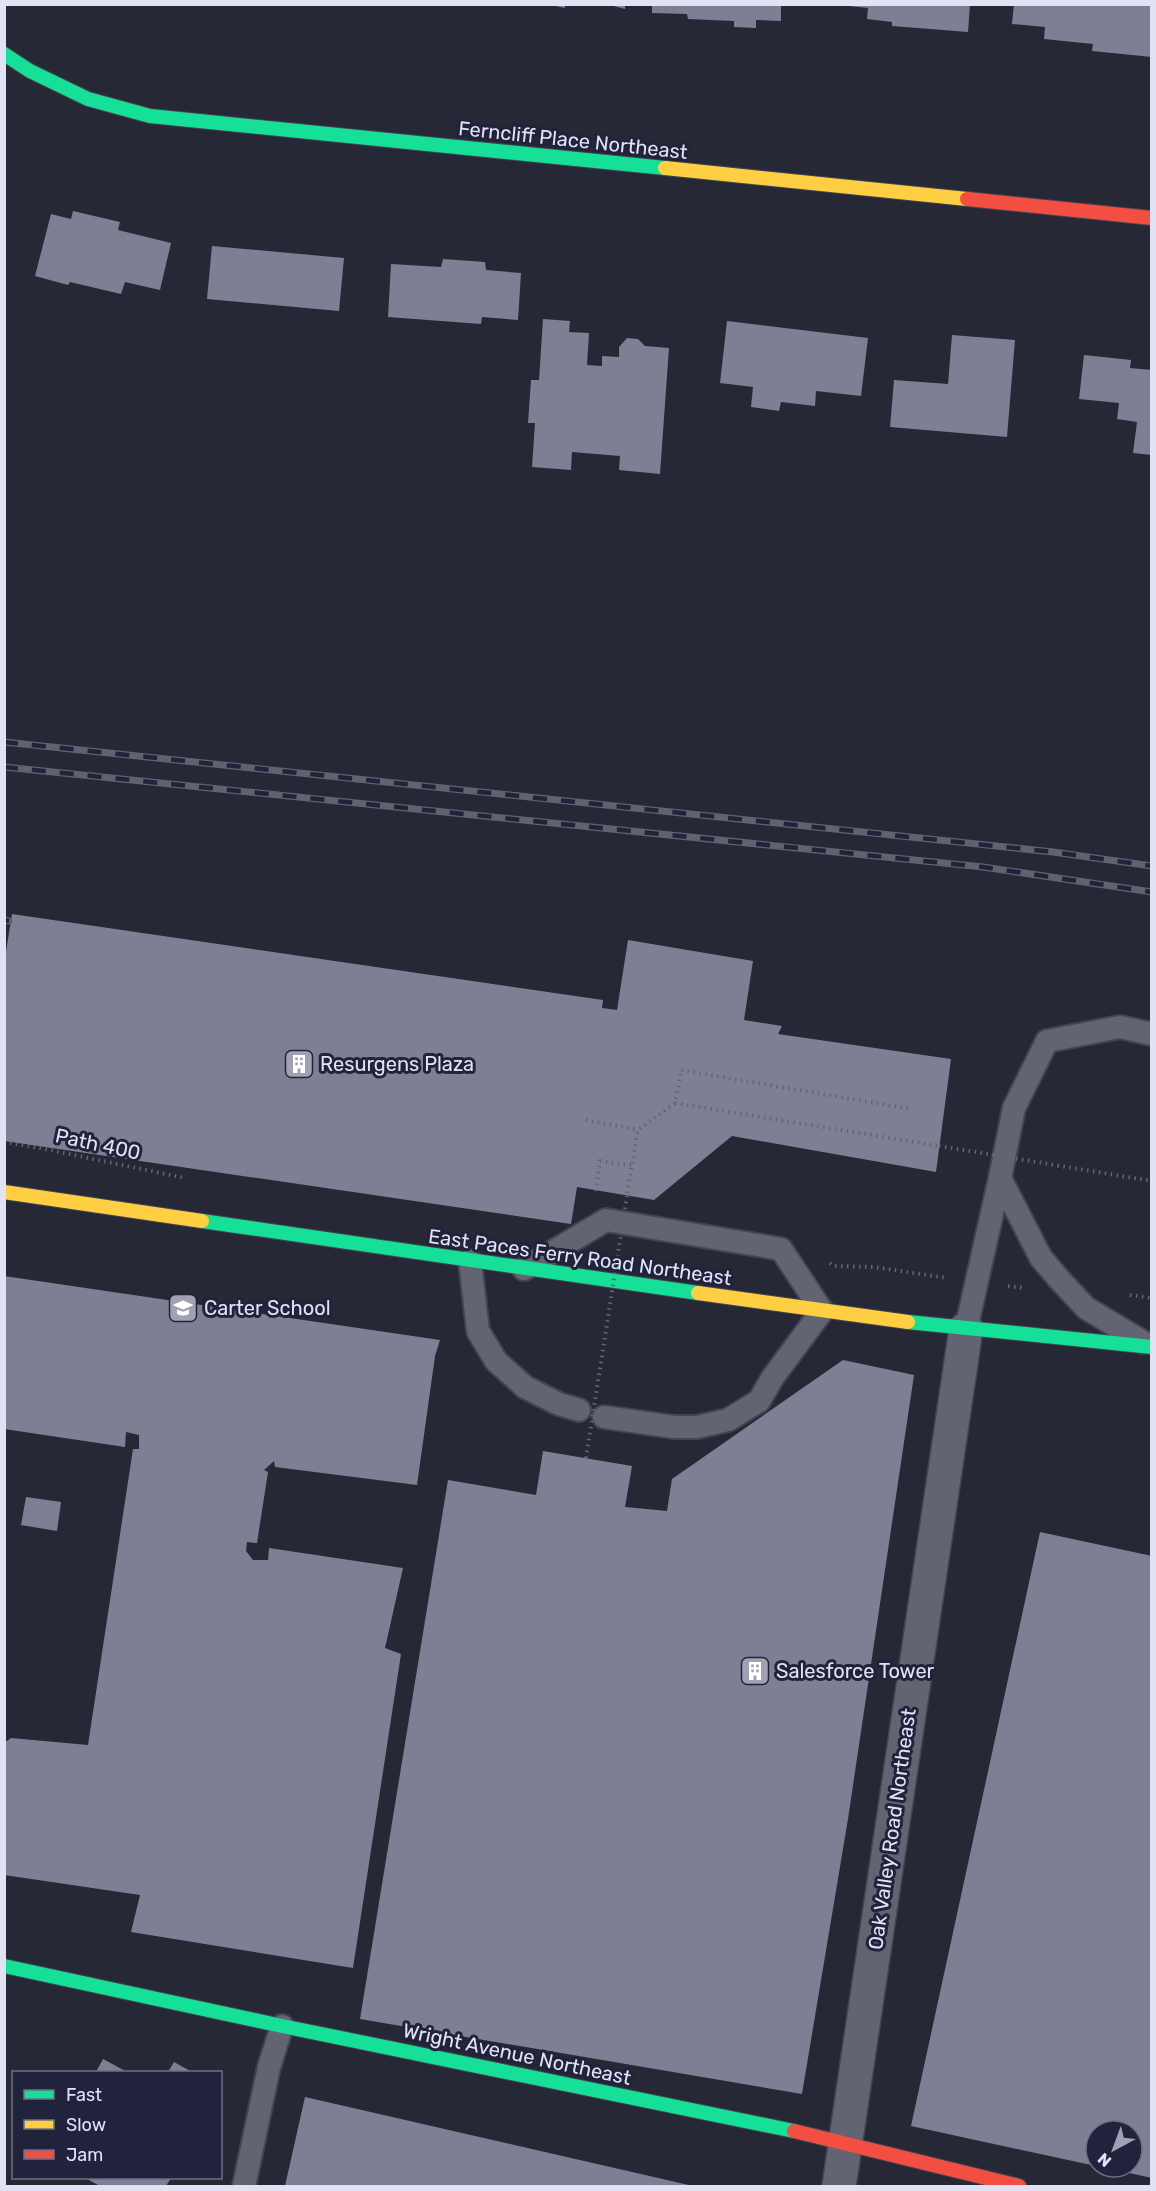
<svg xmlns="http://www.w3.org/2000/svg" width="1156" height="2191" viewBox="0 0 1156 2191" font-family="Rubik,sans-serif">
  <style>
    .building { fill: #7e7f94 }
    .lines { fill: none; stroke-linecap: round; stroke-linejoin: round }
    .lane-casing { stroke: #434450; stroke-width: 26 }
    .street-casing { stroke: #434450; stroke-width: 36 }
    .fast-casing { stroke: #434450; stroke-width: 16 }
    .slow-casing { stroke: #434450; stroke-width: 16 }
    .jam-casing { stroke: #434450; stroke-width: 16 }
    .path { stroke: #666672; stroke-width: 4; stroke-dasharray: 1.5 4.5; stroke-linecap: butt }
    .lane { stroke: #636471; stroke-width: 22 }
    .street { stroke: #636471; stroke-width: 33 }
    .fast { stroke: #16e098; stroke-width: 14 }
    .slow { stroke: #ffcf43; stroke-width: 14 }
    .jam { stroke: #f24e42; stroke-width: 14 }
    .rail-casing { stroke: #60626d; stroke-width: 7 }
    .rail { stroke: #21223c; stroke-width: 4.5; stroke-dasharray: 14; stroke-linecap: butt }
    .path-bridge { stroke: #666672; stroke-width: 4; stroke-dasharray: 1.5 4.5; stroke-linecap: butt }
    .labels { text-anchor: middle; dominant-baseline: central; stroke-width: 6; stroke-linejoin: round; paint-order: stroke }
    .street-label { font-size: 20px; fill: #e1e3f5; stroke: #21223c }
    .poi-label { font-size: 20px; fill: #e1e3f5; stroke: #21223c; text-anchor: start }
  </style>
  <rect width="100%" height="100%" fill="#272836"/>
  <!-- building -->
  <g class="building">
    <path d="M546,4H565V8Z"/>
    <path d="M606,4H625V9Z"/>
    <path d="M652,4H781V21L756,20V28L734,27V21L688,19L687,14L652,13Z"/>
    <path d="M849,4H970L968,32L892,26V22L867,19L868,8L849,6Z"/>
    <path d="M1014,4H1152V57L1092,51L1093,44L1044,39L1045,27L1012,24Z"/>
    <path d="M73,211L120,222L118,230L171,243L160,290L125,282L121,294L70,282L68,285L35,276L51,214L71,219Z"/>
    <path d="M212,246L344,258L339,311L207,299Z"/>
    <path d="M443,259L485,262L486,270L521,273L518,320L482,317L481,324L388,317L391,264L441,267Z"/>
    <path d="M543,319L570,321L569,332L589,333L587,365L602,366V356L619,357V347L627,338L638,339L645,346L669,348L660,474L619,470L620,456L572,452L571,470L532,467L535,423H528L531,380H539Z"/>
    <path d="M727,321L868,338L861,396L816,391L815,406L781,402L779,411L751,407L753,387L720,383Z"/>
    <path d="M952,335L1015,340L1007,437L890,427L894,380L948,384Z"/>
    <path d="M1084,355L1131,360L1130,368L1152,370V455L1133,453L1137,422L1117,419L1119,403L1079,399Z"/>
    <path d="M12,914L603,1000L602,1008L617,1010L628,940L753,961L744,1020L782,1026L778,1034L951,1059L936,1172L732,1136L654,1200L577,1187L571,1224L4,1141V964Z"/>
    <path d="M4,1276L440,1340L435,1356L417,1485L275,1467L274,1461L264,1470L268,1472L257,1543L247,1542L246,1551L253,1560H268L269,1548L403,1568L385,1648L401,1654L353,1968L131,1932L140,1895L4,1875V1743L11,1738L88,1745L133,1449H139V1435L126,1432L125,1447L4,1429Z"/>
    <path d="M843,1360L914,1375L848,1819L802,2094L360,2019L448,1480L536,1495L543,1451L632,1466L625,1507L667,1511L672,1479Z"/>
    <path d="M26,1497L61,1502L57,1531L21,1525Z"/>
    <path d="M1040,1532L1152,1556V2178L1107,2168L1132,2167V2131H1096V2166L911,2126Z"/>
    <path d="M103,2059L127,2072H96Z"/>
    <path d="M174,2062L192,2072H168Z"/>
    <path d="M305,2097L693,2186H285Z"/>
    <path d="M85,2178H171L166,2186H100Z"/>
  </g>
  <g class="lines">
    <!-- lane casing -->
    <g class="lane-casing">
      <g id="lane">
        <path d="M1000,1178L1041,1258L1059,1279L1086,1308L1143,1342"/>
        <path d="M470,1261L478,1331L496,1361L525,1387L559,1404L579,1410"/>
        <path d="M524,1269L606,1220L781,1249L822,1311L773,1377L759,1401L728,1420L697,1427H674L604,1417"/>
        <path d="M966,1329L1000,1178L1014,1108L1047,1041L1120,1027L1152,1034"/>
        <path d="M244,2186L269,2067L282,2026"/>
      </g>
    </g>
    <!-- street casing -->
    <g class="street-casing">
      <path id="street" d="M839,2186L966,1329"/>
    </g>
    <!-- fast casing -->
    <g class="fast-casing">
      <g id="fast">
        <path d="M4,54L30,71L88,99L150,116L665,168"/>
        <path d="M202,1221L698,1293"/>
        <path d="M908,1322L1152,1347"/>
        <path d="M4,1966L282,2026L794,2131"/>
      </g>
    </g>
    <!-- slow casing -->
    <g class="slow-casing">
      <g id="slow">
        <path d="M665,168L967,199"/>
        <path d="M4,1192L202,1221"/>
        <path d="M698,1293L908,1322"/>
      </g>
    </g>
    <!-- jam casing -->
    <g class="jam-casing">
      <g id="jam">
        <path d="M967,199L1152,218"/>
        <path d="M794,2131L1019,2186"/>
      </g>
    </g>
    <!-- path -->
    <g class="path">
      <path d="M675,1103L939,1146"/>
      <path d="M586,1120L638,1130"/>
      <path d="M4,1142L40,1148L185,1178"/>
      <path d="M596,1191L600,1161L631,1165"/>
      <path d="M627,1193L638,1130L675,1103L681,1070L911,1109"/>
      <path d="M830,1263L834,1266L874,1267L947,1278"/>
      <path d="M1008,1286L1024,1288"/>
      <path d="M1130,1295L1152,1298"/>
    </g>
    <!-- lane -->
    <use href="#lane" class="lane"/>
    <!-- street -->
    <use href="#street" class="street"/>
    <!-- fast -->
    <use href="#fast" class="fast"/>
    <!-- slow -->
    <use href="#slow" class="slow"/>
    <!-- jam -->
    <use href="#jam" class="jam"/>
    <!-- rail casing -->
    <g class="rail-casing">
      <g id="rail">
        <path d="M4,742L1053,852L1152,866"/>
        <path d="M4,767L983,867L1152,892"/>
        <path d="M4,920L9,921"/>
      </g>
    </g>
    <!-- rail -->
    <use href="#rail" class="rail"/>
    <!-- path-bridge -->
    <g class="path-bridge">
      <path d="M939,1146L1152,1181"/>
      <path d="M586,1458L627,1196"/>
    </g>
  </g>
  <!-- icons -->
  <defs>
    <g id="building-square" transform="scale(1.5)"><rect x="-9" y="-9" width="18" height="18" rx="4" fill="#a0a2b2" stroke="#21223c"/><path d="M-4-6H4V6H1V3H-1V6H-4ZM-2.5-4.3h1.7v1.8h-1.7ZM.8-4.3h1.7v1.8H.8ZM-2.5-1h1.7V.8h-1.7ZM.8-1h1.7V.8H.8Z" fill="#fff"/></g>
    <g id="school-square" transform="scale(1.5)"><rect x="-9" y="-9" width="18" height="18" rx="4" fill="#a0a2b2" stroke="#21223c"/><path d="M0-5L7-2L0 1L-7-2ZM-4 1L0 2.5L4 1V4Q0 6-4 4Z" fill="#fff"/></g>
  </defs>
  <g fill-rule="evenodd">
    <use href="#building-square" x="299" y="1064"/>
    <use href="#school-square" x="183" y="1308"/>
    <use href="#building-square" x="755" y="1671"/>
  </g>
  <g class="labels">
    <!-- street labels -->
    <g class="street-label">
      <text transform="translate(573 140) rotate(6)">Ferncliff Place Northeast</text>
      <text transform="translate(98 1144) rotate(12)">Path 400</text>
      <text transform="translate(580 1257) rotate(8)">East Paces Ferry Road Northeast</text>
      <text transform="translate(892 1829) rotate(-82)">Oak Valley Road Northeast</text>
      <text transform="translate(517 2054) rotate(12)">Wright Avenue Northeast</text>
    </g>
    <!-- poi labels -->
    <g class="poi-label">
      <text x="320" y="1064">Resurgens Plaza</text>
      <text x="204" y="1308">Carter School</text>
      <text x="776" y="1671">Salesforce Tower</text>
    </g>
  </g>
  <!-- border -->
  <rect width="1156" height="2191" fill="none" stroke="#e1e3f5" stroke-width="12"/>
  <!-- legend -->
  <rect x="12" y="2071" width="210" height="108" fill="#21223c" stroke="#6e6f86" stroke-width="1.5"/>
  <rect x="24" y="2090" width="30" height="9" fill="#16e098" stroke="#6e6f86" stroke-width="1.5"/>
  <text x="66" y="2101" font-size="18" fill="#e1e3f5">Fast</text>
  <rect x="24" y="2120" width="30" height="9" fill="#ffcf43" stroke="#6e6f86" stroke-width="1.5"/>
  <text x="66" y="2131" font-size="18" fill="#e1e3f5">Slow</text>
  <rect x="24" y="2150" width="30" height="9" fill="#f24e42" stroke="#6e6f86" stroke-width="1.5"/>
  <text x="66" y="2161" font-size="18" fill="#e1e3f5">Jam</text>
  <!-- north arrow -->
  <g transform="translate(1114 2149) rotate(221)"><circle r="28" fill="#21223c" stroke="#6e6f86" stroke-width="1.5"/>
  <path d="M0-4.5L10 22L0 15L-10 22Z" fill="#a0a2b2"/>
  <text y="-9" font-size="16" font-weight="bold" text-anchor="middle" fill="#e1e3f5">N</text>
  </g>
</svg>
